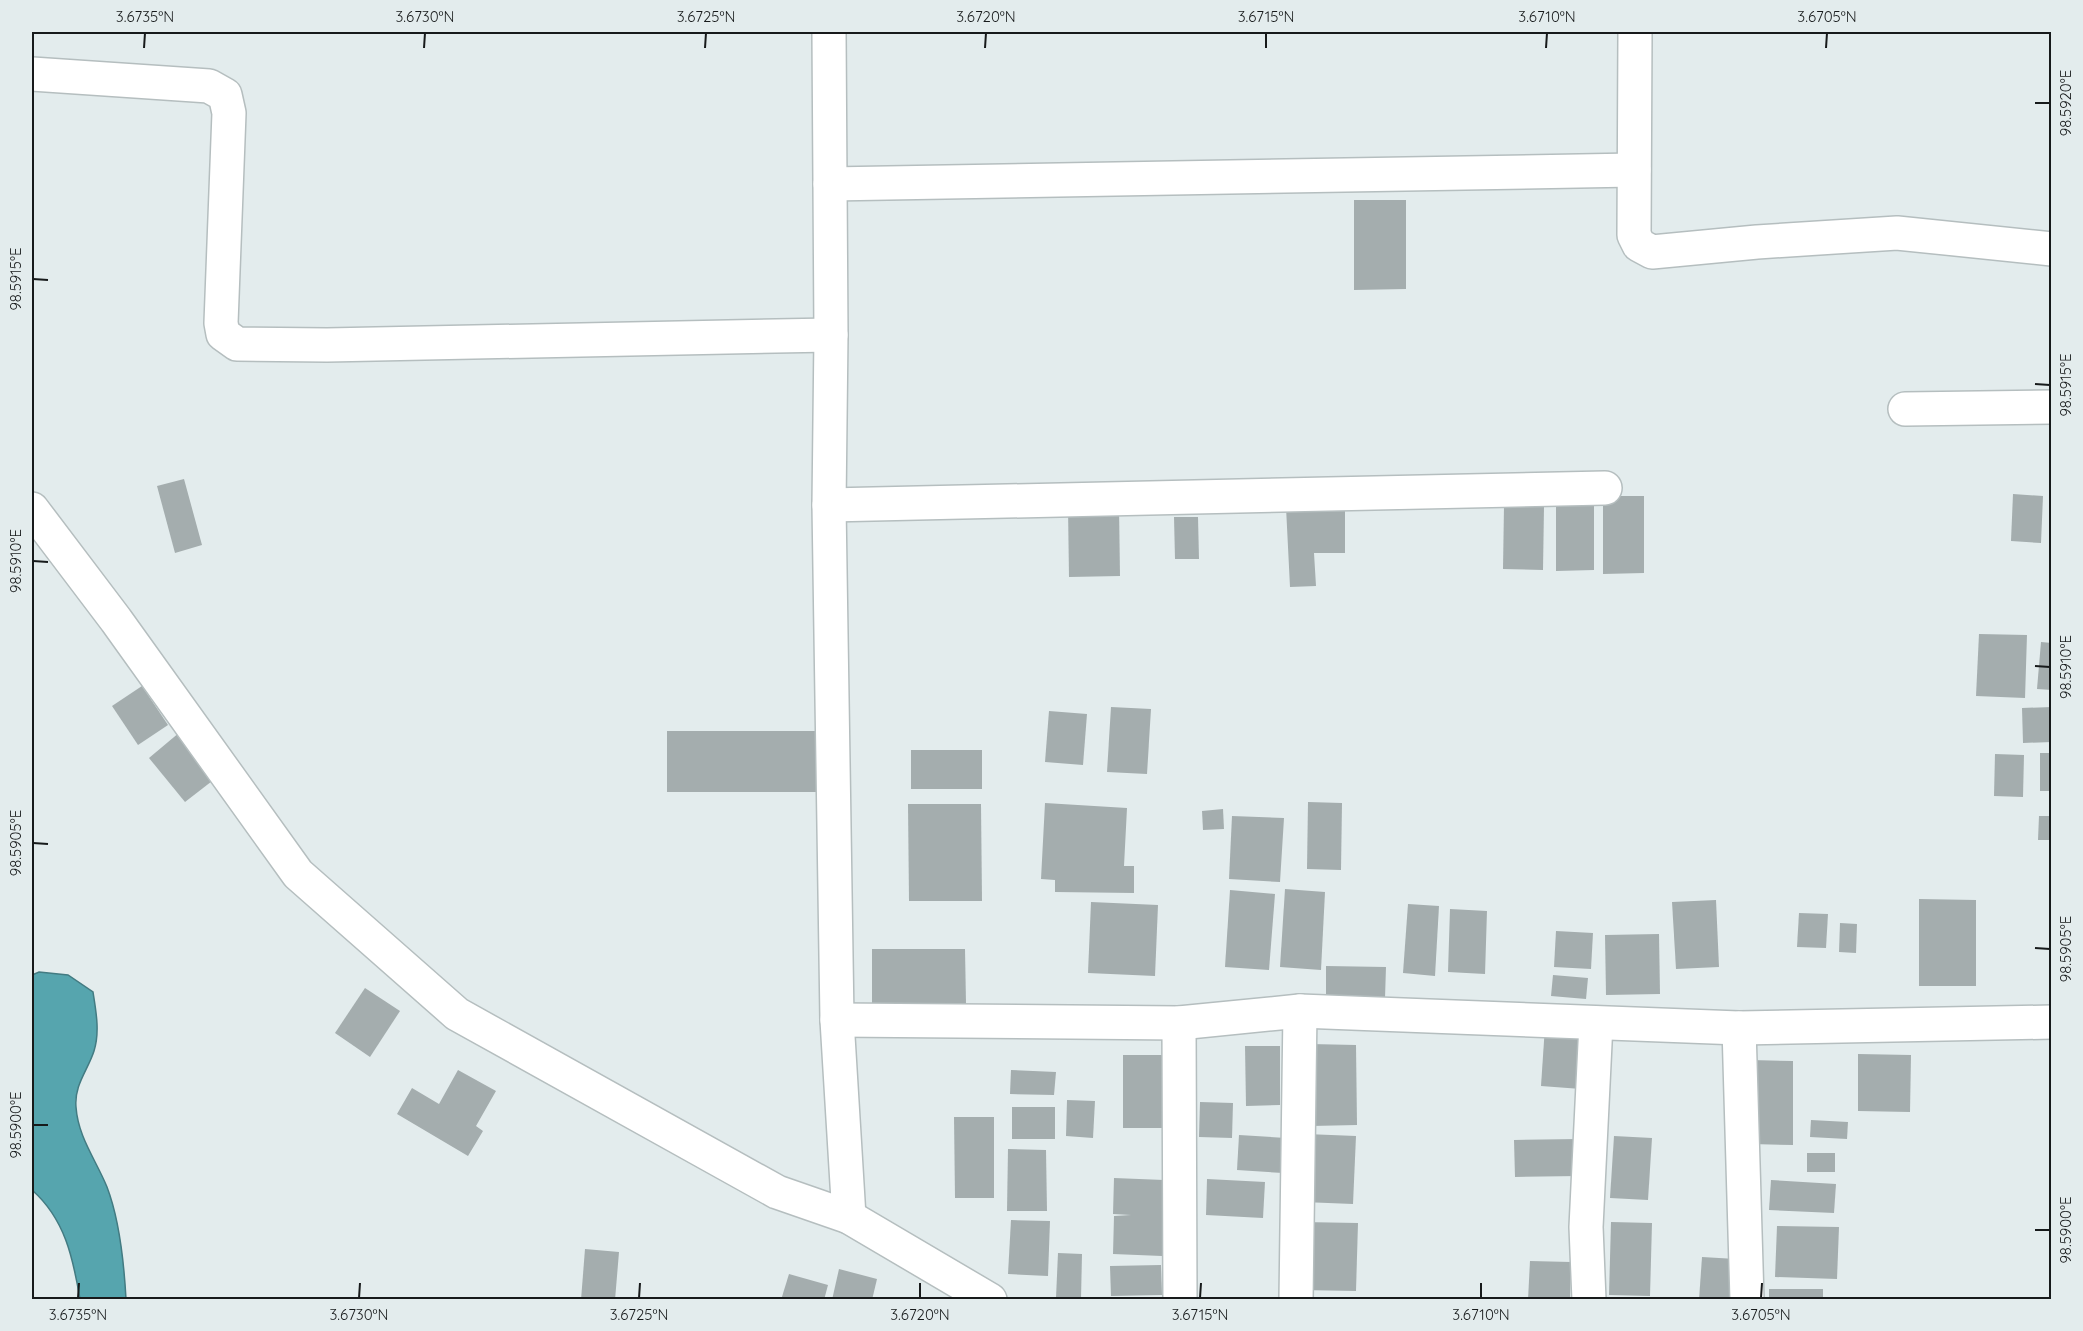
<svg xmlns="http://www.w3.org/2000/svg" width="2083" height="1331" viewBox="0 0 2083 1331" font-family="Quicksand,sans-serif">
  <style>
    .water { fill: #56a5ae; stroke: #437b82; stroke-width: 1.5 }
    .building { fill: #a4adae }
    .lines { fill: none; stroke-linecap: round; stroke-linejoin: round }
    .minor-casing { stroke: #b5bebf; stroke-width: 36 }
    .minor { stroke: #fff; stroke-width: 33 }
    .ticks { fill: none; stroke: #171a1b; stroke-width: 2 }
    .neatline { fill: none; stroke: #171a1b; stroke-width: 2 }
    .ticks-label { font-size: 15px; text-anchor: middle; fill: #171a1b }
  </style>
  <rect width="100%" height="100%" fill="#e3eced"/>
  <!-- water -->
  <path class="water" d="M39,972L68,975L93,992C96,1011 100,1032 94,1051C88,1070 74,1085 76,1107C78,1137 96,1160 107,1187C120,1221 124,1263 126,1299H80C73,1258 65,1219 32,1190V975Z"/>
  <!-- building -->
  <g class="building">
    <path d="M1354,200H1406V289L1354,290Z"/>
    <path d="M184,479L202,545L175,553L157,486Z"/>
    <path d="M2013,494L2043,496L2041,543L2011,541Z"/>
    <path d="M1603,496H1644V573L1603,574Z"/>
    <path d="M1594,505V570L1556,571V506Z"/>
    <path d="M1119,506L1120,576L1069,577L1068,507Z"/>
    <path d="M1345,506V553H1314L1316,586L1290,587L1286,507Z"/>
    <path d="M1504,506L1544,507L1543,570L1503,569Z"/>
    <path d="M1174,517H1198L1199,559H1175Z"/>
    <path d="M1979,634L2027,635L2025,698L1976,696Z"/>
    <path d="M2041,642L2052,643V690L2037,689Z"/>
    <path d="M142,686L168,725L138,745L112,706Z"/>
    <path d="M1111,707L1151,709L1147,774L1107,772Z"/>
    <path d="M2052,707V742L2023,743L2022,708Z"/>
    <path d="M1049,711L1087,714L1083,765L1045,762Z"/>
    <rect x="667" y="731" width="152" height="61"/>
    <path d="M180,732L216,778L185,802L149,758Z"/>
    <rect x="911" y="750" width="71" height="39"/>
    <rect x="2040" y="753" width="12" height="38"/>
    <path d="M1995,754L2024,755L2023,797L1994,796Z"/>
    <path d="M1308,802L1342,803L1341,870L1307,869Z"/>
    <path d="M1045,803L1127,808L1124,866H1134V893L1055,892V880L1041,879Z"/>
    <path d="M908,804H981L982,901H909Z"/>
    <path d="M1223,809L1224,829L1203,830L1202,811Z"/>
    <path d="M1232,816L1284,818L1280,882L1229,879Z"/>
    <path d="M2039,816H2052V840H2038Z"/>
    <path d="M1285,889L1325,892L1321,970L1280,967Z"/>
    <path d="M1230,890L1275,894L1269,970L1225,967Z"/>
    <path d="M1919,899L1976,900V986H1919Z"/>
    <path d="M1716,900L1719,967L1676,969L1672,902Z"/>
    <path d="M1091,902L1158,905L1155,976L1088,973Z"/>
    <path d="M1408,904L1439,906L1435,976L1403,973Z"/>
    <path d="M1450,909L1487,911L1485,974L1448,972Z"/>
    <path d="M1799,913L1828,914L1826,948L1797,947Z"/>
    <path d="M1840,923L1857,924L1856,953L1839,952Z"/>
    <path d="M1556,931L1593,933L1591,969L1554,967Z"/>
    <path d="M1659,934L1660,994L1606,995L1605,935Z"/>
    <path d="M872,949H965L966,1004L872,1005Z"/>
    <path d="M1326,966L1386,967L1385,998L1326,997Z"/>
    <path d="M1553,975L1588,978L1586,999L1551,996Z"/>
    <path d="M365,988L400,1011L370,1057L335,1033Z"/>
    <path d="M1545,1026L1585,1029L1581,1089L1541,1086Z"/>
    <path d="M1310,1044L1356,1045L1357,1125L1311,1126Z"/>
    <path d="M1245,1046H1280V1105L1246,1106Z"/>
    <path d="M1858,1054L1911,1055L1910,1112L1858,1111Z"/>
    <rect x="1123" y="1055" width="40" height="73"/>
    <path d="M1751,1060L1793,1061V1145L1751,1144Z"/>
    <path d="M458,1070L496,1091L476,1126L483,1131L468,1156L397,1114L412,1088L439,1104Z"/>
    <path d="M1011,1070L1056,1072L1054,1095L1010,1094Z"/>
    <path d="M1067,1100L1095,1101L1093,1138L1066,1136Z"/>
    <path d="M1200,1102L1233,1103L1232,1138L1199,1137Z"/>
    <rect x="1012" y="1107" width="43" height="32"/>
    <path d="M954,1117H994V1198H955Z"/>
    <path d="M1811,1120L1848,1122L1847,1139L1810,1137Z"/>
    <path d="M1306,1134L1356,1136L1353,1204L1303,1202Z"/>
    <path d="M1239,1135L1286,1138L1283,1173L1237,1170Z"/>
    <path d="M1614,1136L1652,1138L1648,1200L1610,1198Z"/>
    <path d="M1579,1139V1176L1515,1177L1514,1140Z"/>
    <path d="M1008,1149L1046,1150L1047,1211H1007Z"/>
    <rect x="1807" y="1153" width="28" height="19"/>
    <path d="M1114,1178L1164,1180L1162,1256L1113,1254L1114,1216L1131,1215L1113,1214Z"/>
    <path d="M1207,1179L1265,1182L1263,1218L1206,1215Z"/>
    <path d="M1771,1180L1836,1184L1834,1213L1769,1210Z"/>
    <path d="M1011,1220L1050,1221L1048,1276L1008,1274Z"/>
    <path d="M1302,1222L1358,1223L1356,1291L1300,1290Z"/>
    <path d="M1611,1222L1652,1223L1650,1296L1609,1295Z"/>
    <path d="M1777,1226L1839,1227L1837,1279L1775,1277Z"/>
    <path d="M585,1249L619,1252L615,1300H581Z"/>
    <path d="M1058,1253L1082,1254L1081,1299L1056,1298Z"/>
    <path d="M1702,1257L1736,1259L1732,1300H1699Z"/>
    <path d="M1530,1261L1571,1262L1570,1300H1528Z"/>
    <path d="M1161,1265L1162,1295L1111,1296L1110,1266Z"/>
    <path d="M839,1269L877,1279L872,1300H832Z"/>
    <path d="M789,1274L828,1285L824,1300H781Z"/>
    <rect x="1769" y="1289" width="54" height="11"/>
  </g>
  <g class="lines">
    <!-- minor casing -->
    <g class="minor-casing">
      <g id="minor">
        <path d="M829,32L831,335L829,505L837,1020L849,1217"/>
        <path d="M1635,32L1634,235L1639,245L1652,252L1757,242L1897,233L2052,249"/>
        <path d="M32,74L209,86L225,95L229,113L221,323L223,334L237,344L327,345L831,335"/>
        <path d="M830,184L1634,170"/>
        <path d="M1905,409L2052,407"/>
        <path d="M829,505L1605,488"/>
        <path d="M32,509L116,620L298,874L457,1014L777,1192L849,1217L990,1300"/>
        <path d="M837,1020L1179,1023L1300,1011L1739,1028L2052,1022"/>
        <path d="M1179,1023L1180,1300"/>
        <path d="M1739,1028L1747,1300"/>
        <path d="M1296,1300L1300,1011"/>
        <path d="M1589,1300L1586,1227L1596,1023"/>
      </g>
    </g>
    <!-- minor -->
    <use href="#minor" class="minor"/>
  </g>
  <!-- ticks -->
  <path class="ticks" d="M144,48L145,33M424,48L425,33M705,48L706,33M985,48L986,33M1266,48V33M1546,48L1547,33M1826,48L1827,33M2035,103H2050M33,279L48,280M2035,384L2050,385M33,561L48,562M2035,666L2050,667M33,843L48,844M2035,948L2050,949M33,1125H48M2035,1230H2050M78,1298L79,1283M359,1298L360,1283M639,1298L640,1283M920,1298V1283M1200,1298L1201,1283M1481,1298V1283M1761,1298L1762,1283"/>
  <!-- border -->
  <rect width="2083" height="1331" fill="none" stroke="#e3eced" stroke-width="66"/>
  <rect x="33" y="33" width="2017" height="1265" class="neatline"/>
  <g class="ticks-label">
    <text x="145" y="22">3.6735°N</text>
    <text x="425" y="22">3.6730°N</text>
    <text x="706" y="22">3.6725°N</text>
    <text x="986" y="22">3.6720°N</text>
    <text x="1266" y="22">3.6715°N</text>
    <text x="1547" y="22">3.6710°N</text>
    <text x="1827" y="22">3.6705°N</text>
    <text transform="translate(2066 103) rotate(-90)" y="5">98.5920°E</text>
    <text transform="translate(16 279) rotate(-90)" y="5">98.5915°E</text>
    <text transform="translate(2066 385) rotate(-90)" y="5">98.5915°E</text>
    <text transform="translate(16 561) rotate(-90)" y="5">98.5910°E</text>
    <text transform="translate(2066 667) rotate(-90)" y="5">98.5910°E</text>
    <text transform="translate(16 843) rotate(-90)" y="5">98.5905°E</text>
    <text transform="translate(2066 949) rotate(-90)" y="5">98.5905°E</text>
    <text transform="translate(16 1125) rotate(-90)" y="5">98.5900°E</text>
    <text transform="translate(2066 1230) rotate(-90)" y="5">98.5900°E</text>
    <text x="78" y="1320">3.6735°N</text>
    <text x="359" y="1320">3.6730°N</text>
    <text x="639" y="1320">3.6725°N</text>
    <text x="920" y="1320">3.6720°N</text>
    <text x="1200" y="1320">3.6715°N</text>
    <text x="1481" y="1320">3.6710°N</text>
    <text x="1761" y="1320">3.6705°N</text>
  </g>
</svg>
